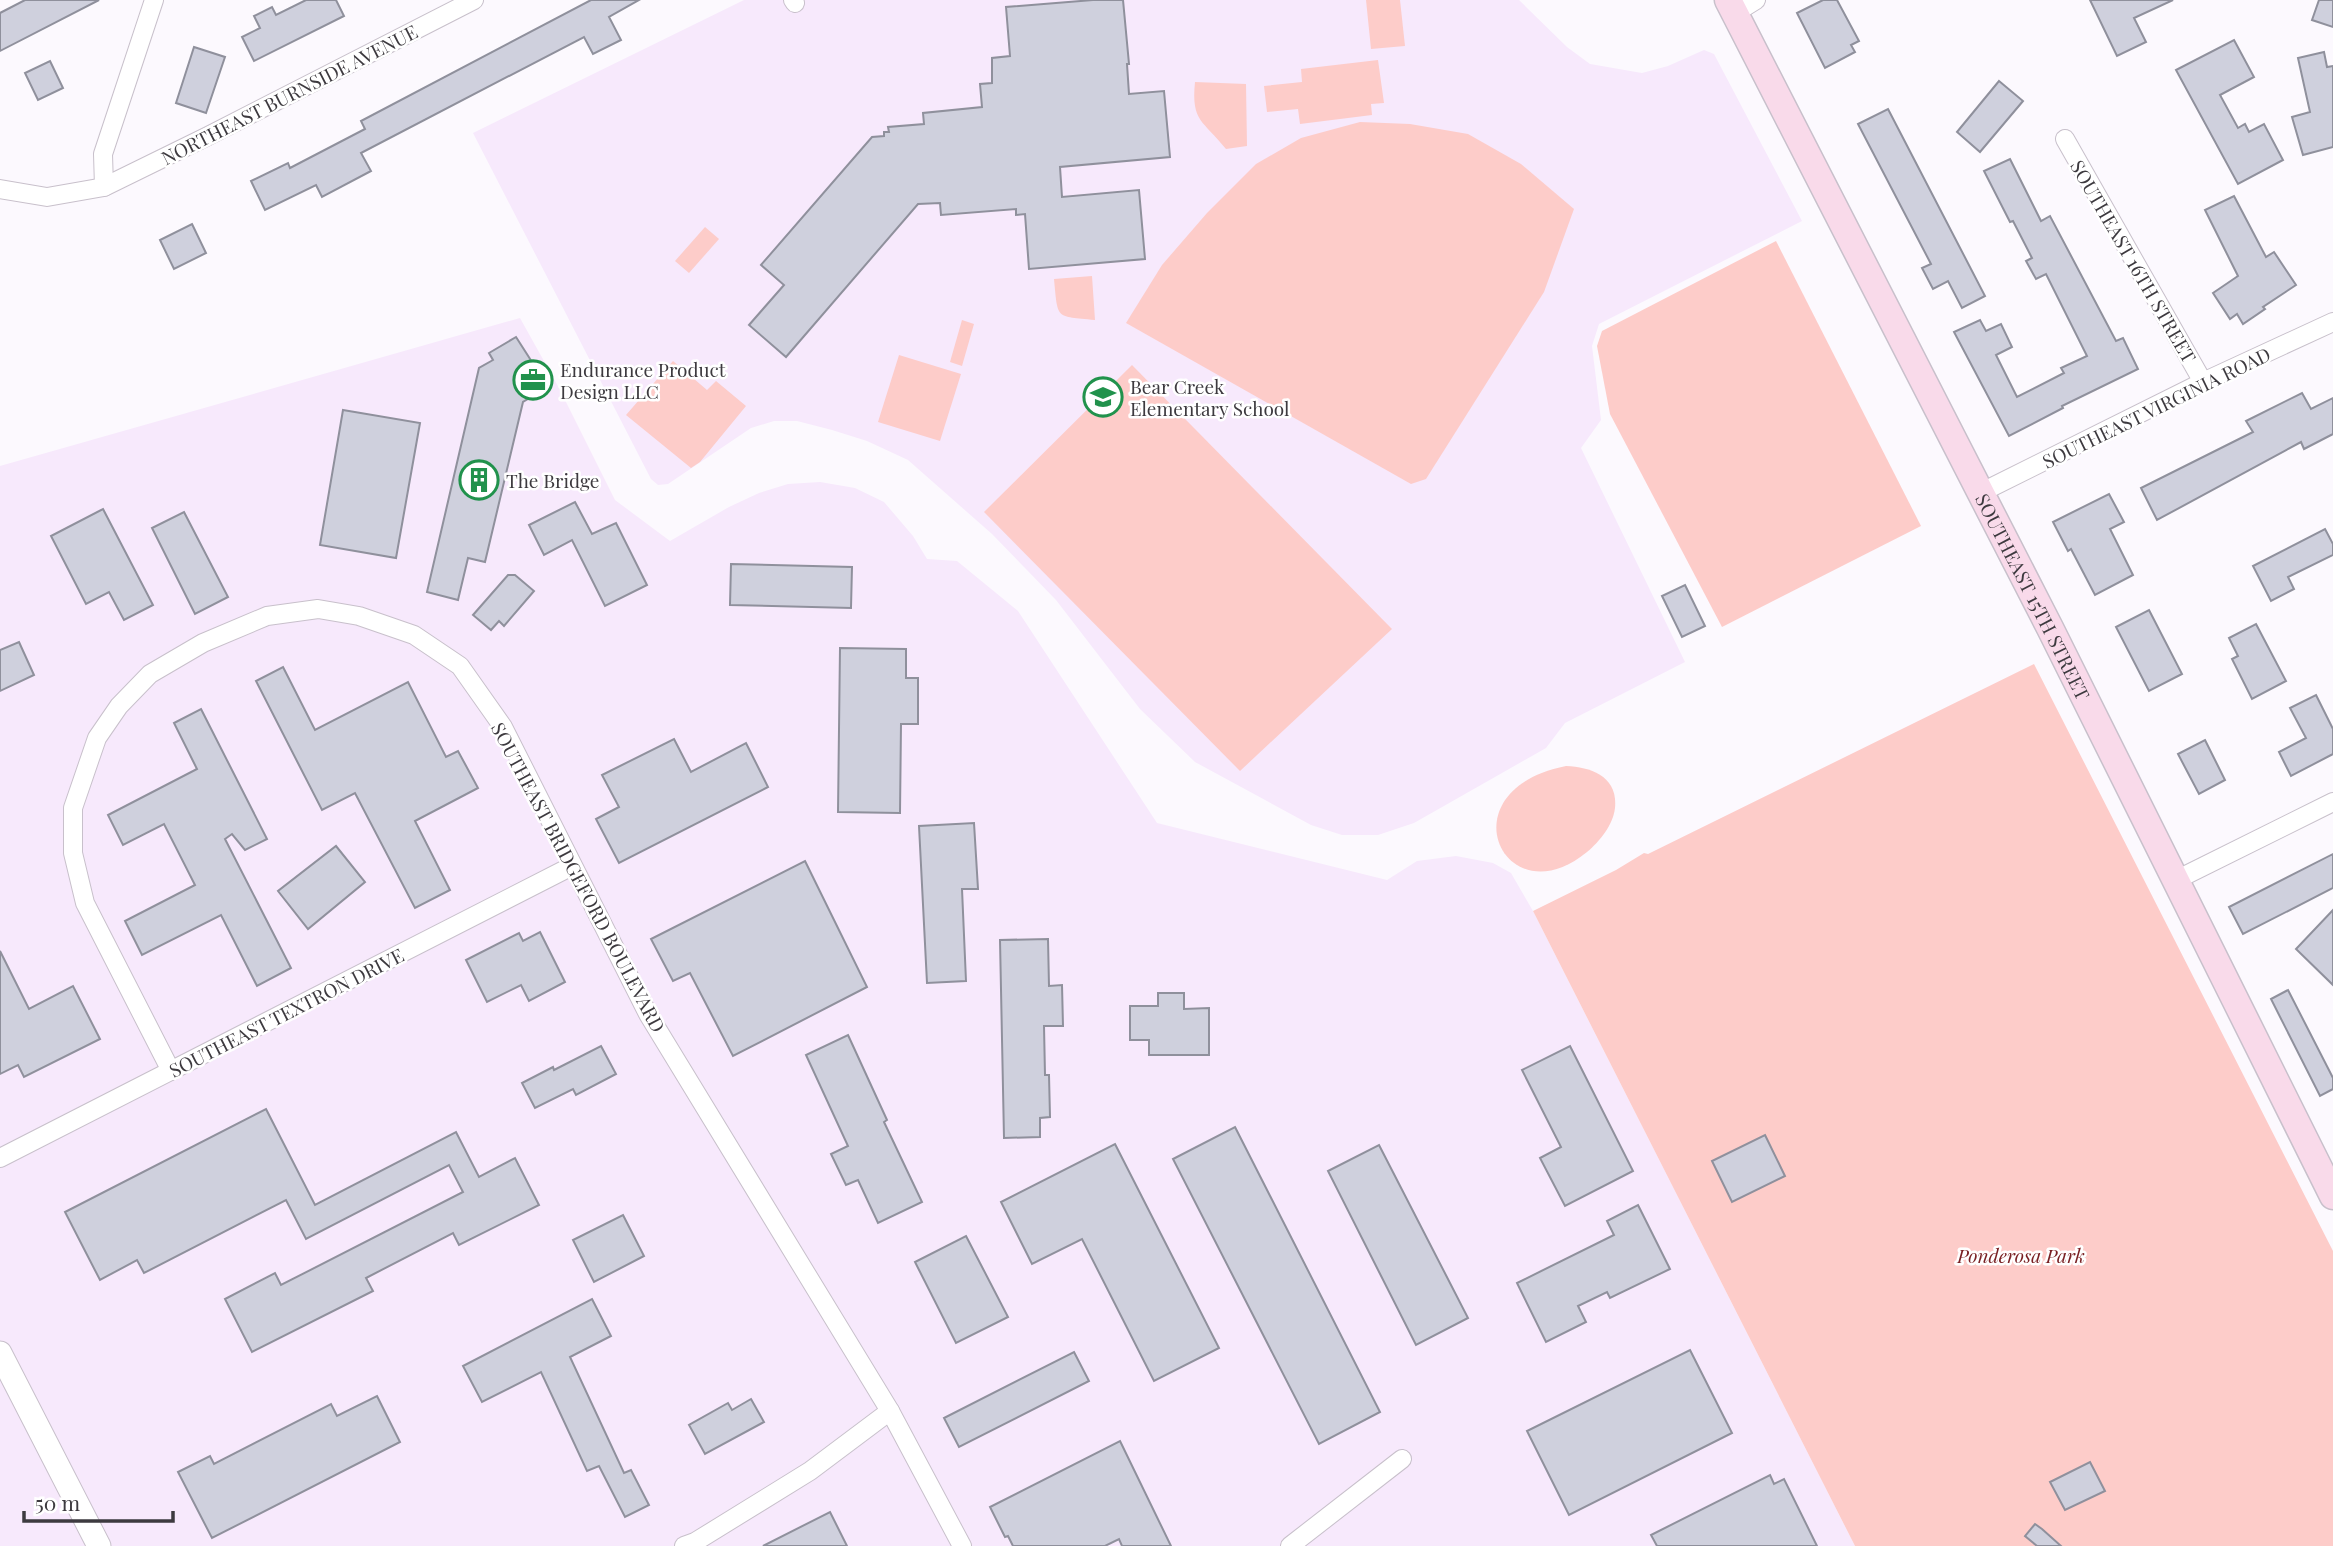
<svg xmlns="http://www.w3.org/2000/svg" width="2333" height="1546" viewBox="0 0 2333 1546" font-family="'Playfair Display',serif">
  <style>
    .built { fill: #f7e9fc }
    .green { fill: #fdccc9 }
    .building { fill: #cfd0dd; stroke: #8f909c; stroke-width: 2 }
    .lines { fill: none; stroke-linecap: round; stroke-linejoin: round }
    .minor-casing { stroke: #c8c0cb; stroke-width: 20 }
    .tertiary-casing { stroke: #c8c0cb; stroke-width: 25 }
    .secondary-casing { stroke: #c8c0cb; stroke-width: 29 }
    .minor { stroke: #fff; stroke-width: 18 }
    .tertiary { stroke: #fff; stroke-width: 23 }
    .secondary { stroke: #f9daea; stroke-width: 26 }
    .labels { text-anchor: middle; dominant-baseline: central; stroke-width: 5; stroke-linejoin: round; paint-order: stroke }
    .street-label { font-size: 19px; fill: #3d3a3f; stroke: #fff }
    .poi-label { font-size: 19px; fill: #3d3a3f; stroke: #fff; text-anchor: start }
    .park-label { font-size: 19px; font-style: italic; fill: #792023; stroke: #fff }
  </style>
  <rect width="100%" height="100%" fill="#fcf9fe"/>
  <!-- built -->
  <g class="built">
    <path d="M744,0H1519L1567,47L1590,64L1642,73L1668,66L1704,50L1714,54L1802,221L1599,324L1592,346L1601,420L1581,448L1685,662L1565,723L1546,748L1414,823L1378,835H1342L1311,825L1195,762L1140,709L1056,600L992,534L908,460L867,441L832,430L797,421H774L751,428L668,484L658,485L651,479L473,133Z"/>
    <path d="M520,318L559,388L615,500L670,541L729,507L759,493L788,484L820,482L855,488L884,502L913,536L927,559L957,561L1018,611L1157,823L1387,880L1417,861L1456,856L1493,863L1511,873L1533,911L1855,1546H0V466Z"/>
  </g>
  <!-- green -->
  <g class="green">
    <path d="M1366,0H1400L1405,46L1371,49Z"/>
    <path d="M1378,60L1384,103L1371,104L1372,115L1300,124L1298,109L1267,112L1264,86L1302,82L1301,69Z"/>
    <path d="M1195,82L1246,84L1247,146L1226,149C1203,120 1191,122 1195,82Z"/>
    <path d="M1360,122L1410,124L1468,134L1521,164L1574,209L1544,292L1426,479L1411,484L1126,323L1162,265L1207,213L1256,164L1301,138Z"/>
    <path d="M705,227L719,239L689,273L675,261Z"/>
    <path d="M1776,241L1921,526L1722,627L1610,414L1597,346L1602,331Z"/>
    <path d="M1092,276L1095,320C1055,316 1058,320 1054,279Z"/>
    <path d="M962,320L974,324L962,366L950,362Z"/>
    <path d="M899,355L961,374L940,441L878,422Z"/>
    <path d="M673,361L707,390L716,381L746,406L700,462L691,468L626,415Z"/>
    <path d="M1132,365L1392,629L1240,771L984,512Z"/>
    <path d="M2034,664L2333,1251V1546H1855L1533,911L1616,870L1644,853L1648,854Z"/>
    <path d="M1566,766C1592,767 1618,777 1615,808C1613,825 1600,841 1587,852C1504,920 1443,790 1566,766Z"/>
  </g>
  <!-- building -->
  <g class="building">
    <path d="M25,0H99L0,51V13Z"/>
    <path d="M306,0H336L344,16L254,61L242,37L260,28L254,16L272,7L276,15Z"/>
    <path d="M591,0H639L609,17L621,40L593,54L584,37L361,153L371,171L322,197L316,185L265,210L251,181L288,163L290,168L365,129L361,121Z"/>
    <path d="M1093,0H1123L1129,64H1127L1129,94L1164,91L1170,157L1060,167L1062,197L1139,190L1145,259L1029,269L1025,214L1016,215V209L941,215L940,203L918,204L786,357L749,325L784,285L761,265L872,137L884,136V132H889L888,127L924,124L923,113L982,107L980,84L992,83V58L1010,56L1006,7Z"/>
    <path d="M1823,0H1837L1859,41L1851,45L1855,52L1825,68L1797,13Z"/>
    <path d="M2090,0H2173L2134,18L2146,42L2117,56Z"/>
    <path d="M2319,0H2333V27L2312,20Z"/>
    <path d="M2234,40L2254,77L2220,95L2238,128L2245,124L2249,132L2264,124L2283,160L2238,184L2176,70Z"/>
    <path d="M194,47L225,57L206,113L176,103Z"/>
    <path d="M2324,52L2327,67L2333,66V147L2303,155L2292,117L2310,112L2298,58Z"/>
    <path d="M50,61L63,88L38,100L25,73Z"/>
    <path d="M1999,81L2023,101L1980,152L1957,132Z"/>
    <path d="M1888,109L1985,296L1962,308L1948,281L1933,289L1922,268L1931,264L1858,124Z"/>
    <path d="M2010,159L2041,221L2050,216L2116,341L2123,338L2138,369L2062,406L2063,408L2009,436L1954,332L1980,320L1986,331L2001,324L2012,347L1996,355L2017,397L2064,373L2061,368L2087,356L2046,274L2036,279L2026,261L2032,258L2013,221L2010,222L1984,171Z"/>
    <path d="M2234,196L2266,257L2274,252L2296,285L2263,307L2265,309L2243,324L2237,314L2230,319L2213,293L2238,276L2205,210Z"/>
    <path d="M192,224L206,253L174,269L160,240Z"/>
    <path d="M516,337L548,387L523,402L485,562L468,558L458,600L427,592L479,368L493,360L489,353Z"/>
    <path d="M2302,393L2311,409L2333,398V434L2304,449L2301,442L2157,520L2141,488L2253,432L2246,421Z"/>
    <path d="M343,410L420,423L396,558L320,545Z"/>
    <path d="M2109,494L2124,522L2110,529L2133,575L2095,595L2071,549L2068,551L2053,522Z"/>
    <path d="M575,502L592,534L616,523L647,585L605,606L572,540L544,555L529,525Z"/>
    <path d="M103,509L153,605L124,620L109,592L86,604L51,536Z"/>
    <path d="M184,512L228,597L195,614L152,528Z"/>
    <path d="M2325,529L2333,544V555L2288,577L2294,589L2271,601L2253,566Z"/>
    <path d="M731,564L852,567L851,608L730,605Z"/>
    <path d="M508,575H515L534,591L504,626L499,621L491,630L473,615Z"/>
    <path d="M1685,585L1705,626L1682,637L1662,596Z"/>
    <path d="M2149,610L2182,674L2149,691L2116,627Z"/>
    <path d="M2256,624L2286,681L2252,699L2232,659L2238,656L2229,638Z"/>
    <path d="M19,642L34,675L0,691V650Z"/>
    <path d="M840,648L906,649V678H918V724H901L900,813L838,812Z"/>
    <path d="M283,667L315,730L408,682L446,757L458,751L478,788L415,821L450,890L415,908L355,793L322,810L256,681Z"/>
    <path d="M2316,695L2333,729V754L2291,776L2279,752L2306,738L2290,708Z"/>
    <path d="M201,709L267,839L245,850L232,834L225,839L291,968L257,986L221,915L142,955L125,921L195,885L164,824L123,845L108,815L197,769L174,723Z"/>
    <path d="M674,739L691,772L746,743L768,787L619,863L596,819L619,807L602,775Z"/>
    <path d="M2205,740L2225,780L2199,794L2178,754Z"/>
    <path d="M974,823L978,889H962L966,981L927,983L919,826Z"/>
    <path d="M336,846L365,882L308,929L278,891Z"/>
    <path d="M2333,854V888L2243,934L2229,907Z"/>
    <path d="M805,861L867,987L733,1056L690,973L673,981L651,939Z"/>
    <path d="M2333,910V985L2296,949Z"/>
    <path d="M540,932L565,982L529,1001L521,985L487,1002L466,960L519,933L523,941Z"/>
    <path d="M1048,939L1049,986L1062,985L1063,1026H1044L1045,1075H1049L1050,1117L1040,1118V1137L1004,1138L1000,940Z"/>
    <path d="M0,951L29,1009L73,986L100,1039L24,1077L18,1065L0,1074Z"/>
    <path d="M2288,990L2333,1078V1089L2320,1096L2271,999Z"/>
    <path d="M1158,993H1184V1009L1209,1008V1055H1149V1040H1130V1006H1158Z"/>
    <path d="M848,1035L887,1120L884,1122L922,1202L878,1223L858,1180L846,1185L831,1154L848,1146L806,1055Z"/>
    <path d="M601,1046L616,1074L576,1095L573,1089L535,1108L522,1083L553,1067L554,1070Z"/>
    <path d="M1570,1046L1633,1171L1565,1206L1540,1158L1561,1147L1522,1070Z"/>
    <path d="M266,1109L315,1205L456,1132L479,1177L515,1158L539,1205L459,1245L453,1233L366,1278L373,1291L252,1352L225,1299L275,1273L281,1285L463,1192L449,1165L306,1239L286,1200L144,1273L137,1260L100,1280L65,1212Z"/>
    <path d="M1235,1127L1380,1412L1319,1444L1173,1159Z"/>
    <path d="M1765,1135L1785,1176L1732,1202L1712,1161Z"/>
    <path d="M1115,1144L1219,1348L1154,1381L1082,1239L1032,1264L1001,1202Z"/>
    <path d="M1379,1145L1468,1318L1416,1345L1328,1171Z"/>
    <path d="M1638,1205L1670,1269L1610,1298L1607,1292L1578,1306L1586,1322L1546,1342L1517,1283L1614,1235L1607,1221Z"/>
    <path d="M623,1215L644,1256L594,1282L573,1240Z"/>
    <path d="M966,1236L1008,1317L956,1343L915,1262Z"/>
    <path d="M592,1299L611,1336L570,1357L624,1473L631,1470L649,1505L625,1517L599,1466L587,1471L541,1372L482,1402L463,1366Z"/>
    <path d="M1690,1350L1732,1433L1569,1515L1527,1431Z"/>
    <path d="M1074,1352L1089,1381L959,1447L944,1418Z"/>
    <path d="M377,1396L400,1442L212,1538L178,1472L210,1456L214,1464L331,1404L337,1416Z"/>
    <path d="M751,1399L764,1422L705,1454L689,1425L728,1403L732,1410Z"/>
    <path d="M1120,1441L1171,1546H1122L1119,1539L1105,1546H1013L1008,1536L1005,1537L990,1507Z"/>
    <path d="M2090,1462L2105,1491L2065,1510L2050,1482Z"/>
    <path d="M1770,1475L1774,1484L1784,1479L1817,1546H1657L1651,1535Z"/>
    <path d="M830,1512L847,1546H763Z"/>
    <path d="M2035,1524L2042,1529L2061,1546H2037L2025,1536Z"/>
  </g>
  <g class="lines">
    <!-- minor casing -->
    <g class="minor-casing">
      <g id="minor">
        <path d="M793,0L795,3"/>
        <path d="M1735,13L1756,0"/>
        <path d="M2065,139L2203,382"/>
        <path d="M104,187L103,154L154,0"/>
        <path d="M0,189L47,197L104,187L208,136L474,0"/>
        <path d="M1980,493L2203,382L2333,322"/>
        <path d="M2176,880L2333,802"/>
        <path d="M171,1071L85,903L73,853V808L97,738L119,706L150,674L203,643L267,616L318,609L359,616L414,635L460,666L503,727L648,1014L890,1411L962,1546"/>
        <path d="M0,1158L572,866"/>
        <path d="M684,1546L695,1542L810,1471L890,1411"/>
        <path d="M1290,1546L1402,1459"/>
      </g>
    </g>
    <!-- tertiary casing -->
    <g class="tertiary-casing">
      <path id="tertiary" d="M0,1353L99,1546"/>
    </g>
    <!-- secondary casing -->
    <g class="secondary-casing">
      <g id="secondary">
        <path id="s1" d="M1728,0L2050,628L2333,1196"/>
      </g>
    </g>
    <!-- minor -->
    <use href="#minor" class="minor"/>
    <!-- tertiary -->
    <use href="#tertiary" class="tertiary"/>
    <!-- secondary -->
    <use href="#secondary" class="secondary"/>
  </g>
  <!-- icons -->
  <defs>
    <g id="office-ring" transform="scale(2.0125)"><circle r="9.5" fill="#fff" stroke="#21924c" stroke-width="1.5"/><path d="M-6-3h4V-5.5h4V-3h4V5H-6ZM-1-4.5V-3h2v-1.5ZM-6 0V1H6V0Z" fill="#21924c"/></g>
    <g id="school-ring" transform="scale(2.0125)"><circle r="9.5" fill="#fff" stroke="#21924c" stroke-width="1.5"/><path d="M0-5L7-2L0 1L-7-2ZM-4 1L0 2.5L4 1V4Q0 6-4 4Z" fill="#21924c"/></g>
    <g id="building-ring" transform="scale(2.0125)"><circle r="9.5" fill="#fff" stroke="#21924c" stroke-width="1.5"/><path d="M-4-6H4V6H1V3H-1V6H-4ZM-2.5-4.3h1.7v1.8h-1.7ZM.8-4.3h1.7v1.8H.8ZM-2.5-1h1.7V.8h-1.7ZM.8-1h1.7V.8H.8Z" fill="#21924c"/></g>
  </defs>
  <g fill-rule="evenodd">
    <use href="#office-ring" x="533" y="380"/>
    <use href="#school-ring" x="1103" y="397"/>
    <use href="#building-ring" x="479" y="480"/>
  </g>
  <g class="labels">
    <!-- street labels -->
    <g class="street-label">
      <text transform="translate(289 94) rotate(-27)">NORTHEAST BURNSIDE AVENUE</text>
      <text transform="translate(2134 261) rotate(60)">SOUTHEAST 16TH STREET</text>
      <text transform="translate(2156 407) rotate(-26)">SOUTHEAST VIRGINIA ROAD</text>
      <text stroke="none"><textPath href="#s1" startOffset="670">SOUTHEAST 15TH STREET</textPath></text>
      <text transform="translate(579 877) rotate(62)">SOUTHEAST BRIDGEFORD BOULEVARD</text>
      <text transform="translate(286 1012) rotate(-27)">SOUTHEAST TEXTRON DRIVE</text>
    </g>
    <!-- poi labels -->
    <g class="poi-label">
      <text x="560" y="369">Endurance Product<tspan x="560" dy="22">Design LLC</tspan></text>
      <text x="1130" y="386">Bear Creek<tspan x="1130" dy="22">Elementary School</tspan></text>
      <text x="506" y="480">The Bridge</text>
    </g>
    <!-- park labels -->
    <g class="park-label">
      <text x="2021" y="1255">Ponderosa Park</text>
    </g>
  </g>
  <!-- scale -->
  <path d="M24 1511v10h149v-10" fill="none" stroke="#3d3a3f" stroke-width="3.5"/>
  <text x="35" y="1511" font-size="21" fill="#3d3a3f" stroke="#ffffff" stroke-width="5" paint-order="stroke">50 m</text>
</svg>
